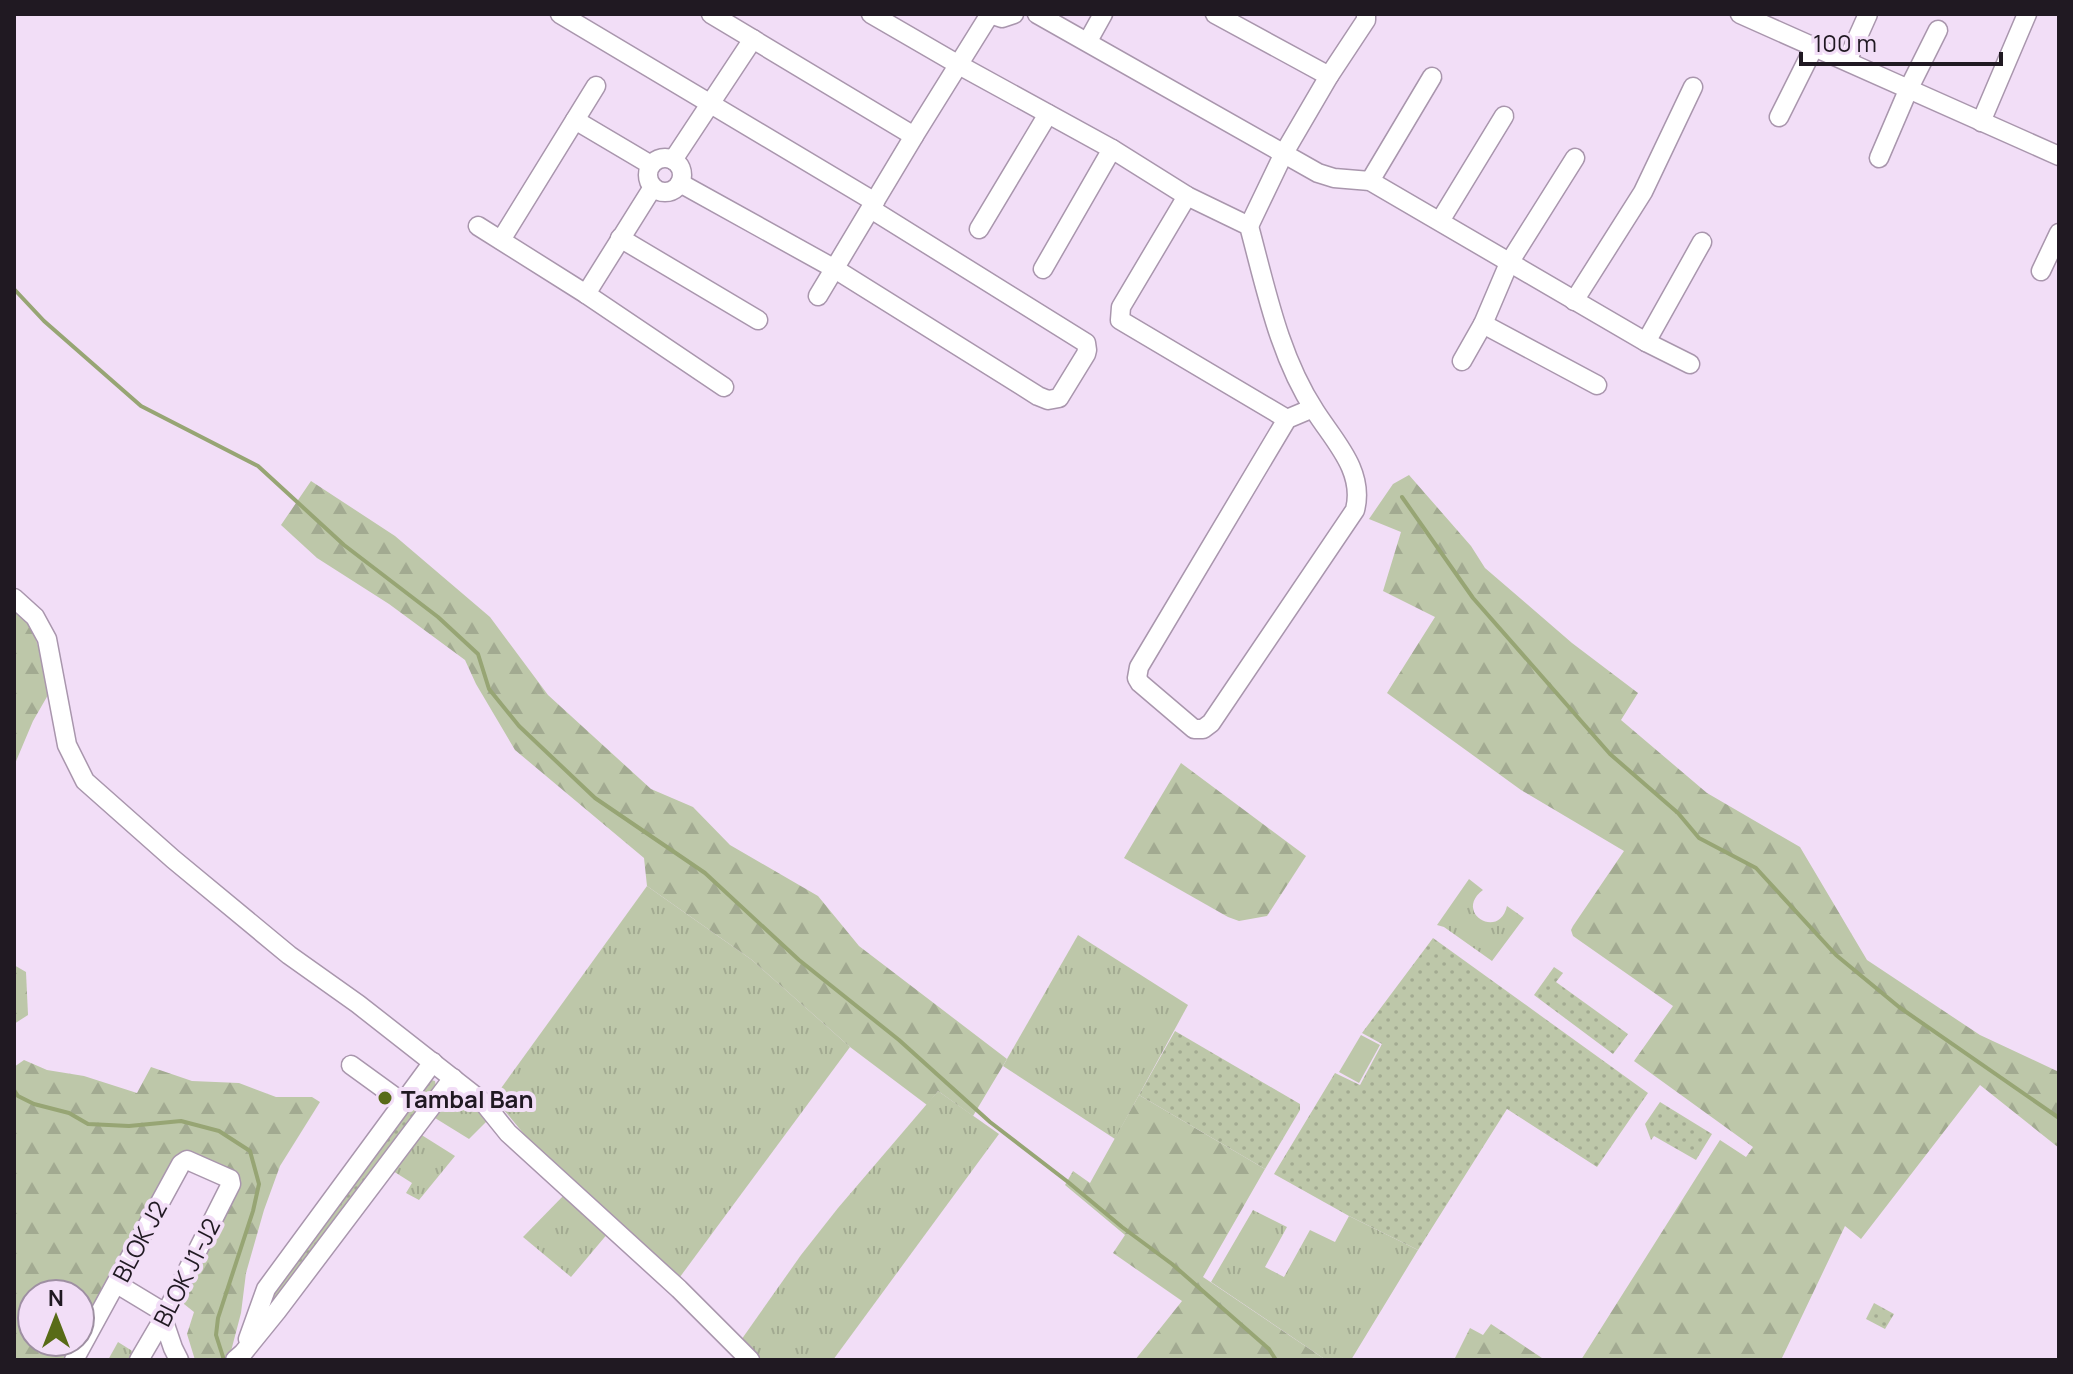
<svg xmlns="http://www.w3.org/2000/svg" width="2073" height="1374" viewBox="0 0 2073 1374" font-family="Manrope,sans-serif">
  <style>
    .grass { fill: url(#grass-tufts) }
    .forest { fill: url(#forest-firs) }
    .park { fill: url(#park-dots) }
    .pitch { fill: #bdc7a9 }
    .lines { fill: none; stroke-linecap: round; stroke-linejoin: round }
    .stream { stroke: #97a574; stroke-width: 4 }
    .minor-casing { stroke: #a996ad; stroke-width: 21 }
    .minor { stroke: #fff; stroke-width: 18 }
    .poi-dot { fill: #586b17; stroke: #f2def7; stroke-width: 3 }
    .labels { text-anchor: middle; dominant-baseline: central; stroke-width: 8; stroke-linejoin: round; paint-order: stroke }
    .poi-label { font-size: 24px; font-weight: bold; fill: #201922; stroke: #f2def7; text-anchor: start }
    .street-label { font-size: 24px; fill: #201922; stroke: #f2def7 }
  </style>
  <defs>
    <pattern id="grass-tufts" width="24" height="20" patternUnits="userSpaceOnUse" patternTransform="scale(2)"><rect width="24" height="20" fill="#bdc7a9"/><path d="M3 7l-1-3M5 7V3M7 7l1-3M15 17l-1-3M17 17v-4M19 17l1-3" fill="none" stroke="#a2aa91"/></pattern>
    <pattern id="forest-firs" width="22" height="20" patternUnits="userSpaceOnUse" patternTransform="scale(2)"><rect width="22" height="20" fill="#bdc7a9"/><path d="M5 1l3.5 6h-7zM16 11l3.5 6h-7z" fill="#a2aa91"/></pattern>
    <pattern id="park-dots" width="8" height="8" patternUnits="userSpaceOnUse" patternTransform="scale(2)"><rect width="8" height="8" fill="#bdc7a9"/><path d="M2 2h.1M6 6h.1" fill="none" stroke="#a2aa91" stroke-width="1.8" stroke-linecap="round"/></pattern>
  </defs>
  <rect width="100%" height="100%" fill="#f2def7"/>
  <!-- grass -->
  <g class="grass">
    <path d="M1469,879L1483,890C1453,912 1499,941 1507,906L1524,918L1492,961L1444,927L1437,925Z"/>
    <path d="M647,886L752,960L850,1047L677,1281L533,1145L494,1098Z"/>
    <path d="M1078,935L1188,1005L1115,1139L1003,1066Z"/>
    <path d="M938,1091L999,1134L833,1360H758L739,1343L801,1255L838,1208Z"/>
    <path d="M458,1094L464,1095L489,1119L469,1139L435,1118L448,1100Z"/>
    <path d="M420,1134L455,1156L419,1200L406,1193L412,1183L393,1171Z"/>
    <path d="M566,1193L609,1232L571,1277L523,1237Z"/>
    <path d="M1253,1210L1287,1227L1265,1267L1284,1277L1310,1230L1335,1242L1349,1216L1418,1250L1351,1360H1326L1211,1282Z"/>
    <path d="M118,1342L137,1354L134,1360H108Z"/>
  </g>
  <!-- forest -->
  <g class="forest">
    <path d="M1409,475L1471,546L1485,568L1572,643L1638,693L1621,720L1707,793L1800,847L1867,960L1980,1035L2059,1072V1148L1980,1085L1861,1239L1845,1226L1781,1360H1581L1720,1140L1746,1157L1753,1147L1634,1061L1673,1006L1573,936L1571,930L1573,926L1624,851L1521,790L1387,693L1435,617L1383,591L1401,532L1369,519L1393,484Z"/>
    <path d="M311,481L395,536L490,617L548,695L651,789L693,807L730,845L818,896L859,946L1007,1059L973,1116L938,1091L927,1105L850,1047L752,960L647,886L644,858L515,750L476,684L465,660L389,604L317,558L281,525Z"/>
    <path d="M14,610C41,629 42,665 48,695L33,721L14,766Z"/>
    <path d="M1181,763L1306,856L1267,916L1239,921L1228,917L1124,858Z"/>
    <path d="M14,965L26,972L28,1015L14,1024Z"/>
    <path d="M24,1060L47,1070L84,1076L137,1093L151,1067L192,1081L239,1083L276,1097H312L320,1102L280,1166L264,1210L246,1273L241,1313L230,1355L222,1360H195L187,1334L194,1312L179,1300L200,1255L240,1178L220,1166L174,1164L80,1329V1294H32V1342H73L63,1360H14V1067Z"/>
    <path d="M1139,1095L1265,1169L1203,1277L1326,1360H1135L1182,1301L1113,1253L1125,1235L1065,1185L1073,1171L1090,1183Z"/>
    <path d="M1491,1324L1545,1360H1454L1470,1328L1483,1335Z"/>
  </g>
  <!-- park -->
  <g class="park">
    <path d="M1433,938L1648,1093L1597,1167L1507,1109L1418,1250L1349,1216L1274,1174L1335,1073L1360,1085L1382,1044L1362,1033Z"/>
    <path d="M1554,967L1563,973L1556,982L1628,1034L1613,1054L1534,995Z"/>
    <path d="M1175,1031L1300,1104V1110L1265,1169L1139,1095Z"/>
    <path d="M431,1080L435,1081L436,1087L274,1303L268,1300Z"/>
    <path d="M1660,1102L1712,1134L1696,1160L1654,1136L1651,1140L1645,1124Z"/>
    <path d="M1874,1303L1894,1314L1885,1329L1866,1319Z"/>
  </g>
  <!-- pitch -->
  <path class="pitch" d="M1361,1035L1380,1045L1359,1083L1339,1072Z"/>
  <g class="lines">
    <!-- stream -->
    <g class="stream">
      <path d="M14,289L44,321L141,406L258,466L344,545L438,617L478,654L489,689L519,726L595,798L705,873L799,960L899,1040L990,1122L1068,1182L1122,1227L1172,1264L1269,1349L1276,1360"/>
      <path d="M1402,497L1473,598L1610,754L1678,813L1699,838L1756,868L1836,955L1899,1007L2059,1118"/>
      <path d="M14,1090L18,1096L34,1104L69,1113L88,1124L129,1126L181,1121L219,1131L250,1151L259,1184L253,1211L218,1318L216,1335L224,1360"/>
    </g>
    <!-- minor casing -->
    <g class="minor-casing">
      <g id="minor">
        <path d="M560,14L875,202"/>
        <path d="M711,14L914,136L990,14"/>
        <path d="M871,14L959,65L1112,149L1043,269"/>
        <path d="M990,14L1002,18L1014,14"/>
        <path d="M1037,14L1318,173L1334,178L1370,181L1646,342L1690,364"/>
        <path d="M1215,14L1329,76"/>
        <path d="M1740,14L2059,156"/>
        <path d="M1088,41L1103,14"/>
        <path d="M1847,61L1868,14"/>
        <path d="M1779,117L1814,47"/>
        <path d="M575,120L651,165"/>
        <path d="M1981,122L2027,14"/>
        <path d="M1112,149L1187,196L1249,226C1266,289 1279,356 1315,411C1334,441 1365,471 1355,510L1211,723L1203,729H1194L1140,683L1137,678L1139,667L1287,419L1313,408"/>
        <path d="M1879,158L1909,88L1938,30"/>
        <circle cx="665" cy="175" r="17"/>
        <path d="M673,160L753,39"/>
        <path d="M1370,181L1432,77"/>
        <path d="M680,183L835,269L1038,396L1048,400L1059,398L1086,354L1087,350L1086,343L871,209"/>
        <path d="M1187,196L1121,307L1120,320L1287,419"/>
        <path d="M1440,221L1504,116"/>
        <path d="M478,226L586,294L724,387"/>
        <path d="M1249,226L1284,153L1329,76L1366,20V14"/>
        <path d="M979,229L1048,114"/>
        <path d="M620,238L758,320"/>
        <path d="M501,240L596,86"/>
        <path d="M2041,271L2059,233"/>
        <path d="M586,294L653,187"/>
        <path d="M818,296L914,136"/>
        <path d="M1574,301L1643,192L1693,87"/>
        <path d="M1483,324L1597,385"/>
        <path d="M1646,342L1702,242"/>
        <path d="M1462,361L1483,324L1509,263L1575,158"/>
        <path d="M14,598L35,617L47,639L67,745L85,781L173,859L289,955L358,1004L483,1102L508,1133L679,1289L750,1360"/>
        <path d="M351,1065L402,1102"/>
        <path d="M117,1284L160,1310L173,1348L179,1360"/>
        <path d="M248,1339L266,1289L433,1062"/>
        <path d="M74,1360L181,1164L187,1160L230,1179L231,1184L163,1319L139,1360"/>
        <path d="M235,1360L243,1353L277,1311L453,1078"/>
      </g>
    </g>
    <!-- minor -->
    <use href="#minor" class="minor"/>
  </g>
  <!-- markers -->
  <circle class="poi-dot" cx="385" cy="1098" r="8"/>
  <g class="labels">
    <!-- poi labels -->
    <g class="poi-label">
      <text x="401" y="1098">Tambal Ban</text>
    </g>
    <!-- street labels -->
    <g class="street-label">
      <text transform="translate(139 1241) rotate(-62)">BLOK J2</text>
      <text transform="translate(186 1272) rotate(-63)">BLOK J1-J2</text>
    </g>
  </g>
  <!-- border -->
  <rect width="2073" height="1374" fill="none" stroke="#201922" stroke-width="32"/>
  <!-- north arrow -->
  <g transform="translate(56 1318)"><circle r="38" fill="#f2def7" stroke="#9e8fa2" stroke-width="2"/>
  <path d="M0-6L14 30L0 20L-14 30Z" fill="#586b17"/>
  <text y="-12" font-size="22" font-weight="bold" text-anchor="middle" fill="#201922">N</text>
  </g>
  <!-- scale -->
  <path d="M1801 52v12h200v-12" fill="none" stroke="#201922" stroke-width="4"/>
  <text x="1813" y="52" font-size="24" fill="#201922" stroke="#f2def7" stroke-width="6" paint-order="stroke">100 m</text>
</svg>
